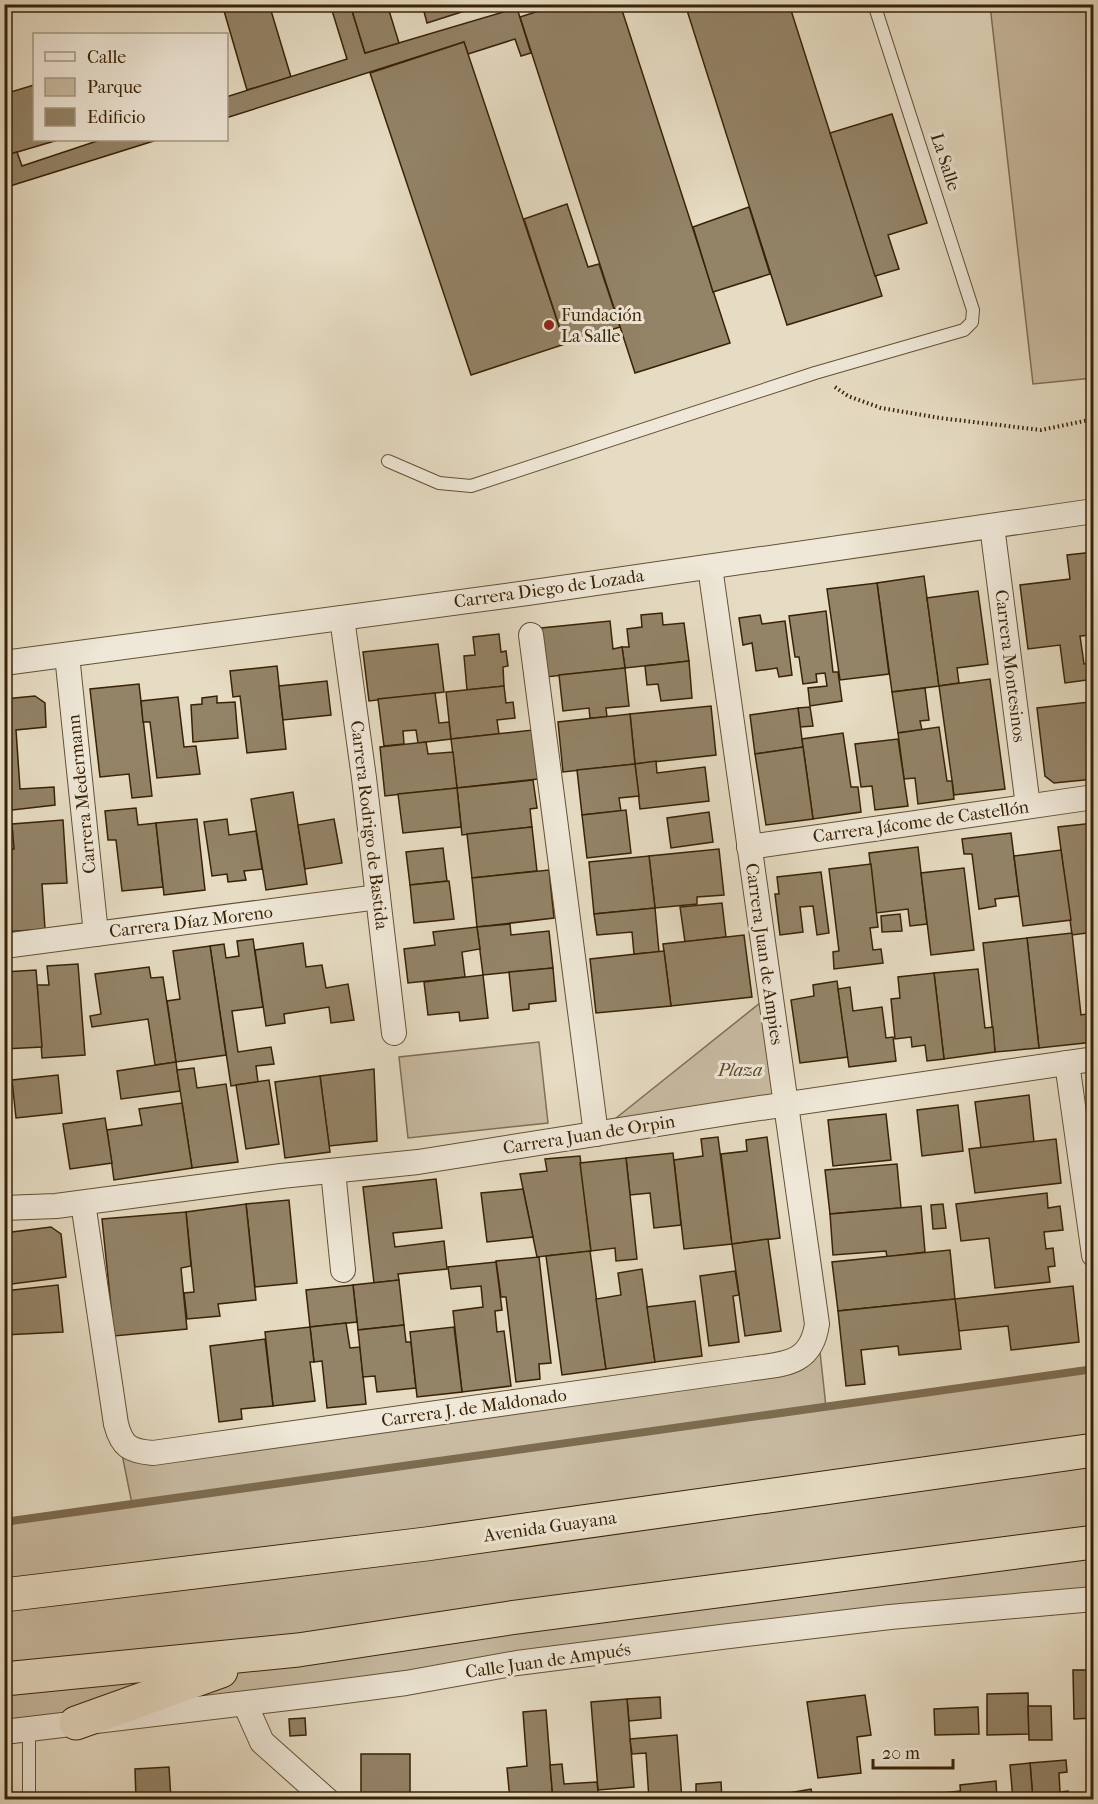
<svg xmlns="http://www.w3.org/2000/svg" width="1098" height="1804" viewBox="0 0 1098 1804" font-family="'IM FELL French Canon',serif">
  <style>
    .green { fill: #c9bca3; stroke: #816f54; stroke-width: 1.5 }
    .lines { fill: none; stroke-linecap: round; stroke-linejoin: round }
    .stream { stroke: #7d6c50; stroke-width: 8 }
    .building { fill: #938367; stroke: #392204; stroke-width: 1.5 }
    .service-casing { stroke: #645034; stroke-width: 14 }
    .minor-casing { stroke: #645034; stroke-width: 26 }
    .trunk-casing { stroke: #392204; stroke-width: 35 }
    .path { stroke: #392204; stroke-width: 4; stroke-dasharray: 1.5 3; stroke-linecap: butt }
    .service { stroke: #efe8d8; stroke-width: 12 }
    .minor { stroke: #efe8d8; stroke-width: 24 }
    .trunk { stroke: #e6dcc3; stroke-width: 33 }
    .poi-dot { fill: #8f2418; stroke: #efe8d8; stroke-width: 2 }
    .labels { text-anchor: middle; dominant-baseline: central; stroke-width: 6; stroke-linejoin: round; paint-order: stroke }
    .street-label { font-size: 18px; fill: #392204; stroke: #efe8d8 }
    .poi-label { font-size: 18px; fill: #392204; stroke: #efe8d8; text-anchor: start }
    .park-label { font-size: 18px; font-style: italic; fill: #5d482c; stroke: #efe8d8 }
  </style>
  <rect width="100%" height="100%" fill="#e6dcc3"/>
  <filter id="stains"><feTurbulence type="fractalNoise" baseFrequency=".00333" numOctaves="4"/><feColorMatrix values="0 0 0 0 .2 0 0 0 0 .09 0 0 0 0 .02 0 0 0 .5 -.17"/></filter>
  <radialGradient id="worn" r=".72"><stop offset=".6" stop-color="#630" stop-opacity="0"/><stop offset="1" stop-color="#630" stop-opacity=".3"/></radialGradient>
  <!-- green -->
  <g class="green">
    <path d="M990,5H1093V378L1033,384Z"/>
    <path d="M770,995L785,1105L596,1134Z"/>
    <path d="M539,1042L548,1123L408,1138L399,1057Z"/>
    <path d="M817,1324L826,1407L1093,1369V1599L5,1732L4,1522L132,1504L116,1424L128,1447L788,1363Z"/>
  </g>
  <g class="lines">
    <!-- stream -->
    <path class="stream" d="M4,1522L1094,1369"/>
  </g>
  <!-- building -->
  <g class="building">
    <path d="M222,4H269L291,77L247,90Z"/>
    <path d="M330,4H350L365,53L517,8L531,53L521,56L515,39L468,54L464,42L226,118V97L347,59Z"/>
    <path d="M350,4H387L399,43L365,53Z"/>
    <path d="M422,4H469L471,9L427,23Z"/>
    <path d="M561,4H620L730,343L635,373L520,17Z"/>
    <path d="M685,4H789L882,296L787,325Z"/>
    <path d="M464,42L565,344L471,375L370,73Z"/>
    <path d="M34,85V140H58L4,156V94Z"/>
    <path d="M892,114L927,223L888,235L899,269L875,276L830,133Z"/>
    <path d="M100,140H157L10,186L4,170V156L17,152L22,166Z"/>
    <path d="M4,170L11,191L4,193Z"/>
    <path d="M567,204L588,267L599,264L620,327L565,344L524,219Z"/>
    <path d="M749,207L770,274L713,292L693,227Z"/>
    <path d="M1094,552V635L1080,636L1084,664L1094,663V679L1065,683L1060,645L1028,649L1020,585L1070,579L1067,555Z"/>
    <path d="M924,576L939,686L892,692L877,583Z"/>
    <path d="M877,583L889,674L840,680L827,589Z"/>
    <path d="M978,591L988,664L957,668L959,683L939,686L927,598Z"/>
    <path d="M826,611L833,672H838L842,701L810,706L808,688L827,686L825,673L816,674L817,682L803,684L799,657H795L789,616Z"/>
    <path d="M662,613L663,625L684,623L689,661L625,668L622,647H629L627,629L642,627L641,615Z"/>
    <path d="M760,615L762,624L785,621L792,675L779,677L777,668L756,671L752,643L743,645L739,618Z"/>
    <path d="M610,621L613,649L622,647L625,668L546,677L541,628Z"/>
    <path d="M499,634L501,652L506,651L508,666L503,667L504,686L467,690L464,656L475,655L473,637Z"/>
    <path d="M438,644L444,692L369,701L363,652Z"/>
    <path d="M689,661L692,698L661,701L658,684L647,685L645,666Z"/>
    <path d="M277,666L286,749L247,753L240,696L233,697L230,671Z"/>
    <path d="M625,668L629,706L606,708L607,717L590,718L589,708L563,711L559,675Z"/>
    <path d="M990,679L1005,789L954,795L939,686Z"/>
    <path d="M327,681L331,715L283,720L279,686Z"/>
    <path d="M139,684L152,796L132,798L129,774L100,777L90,689Z"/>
    <path d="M504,686L506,703L513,702L515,718L497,720L499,734L451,739L446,692Z"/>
    <path d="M925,688L929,720L920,721L922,730L898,733L892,692Z"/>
    <path d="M435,693L439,723L449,722L451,739L418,743L416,730L403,731L404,744L384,746L378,699Z"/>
    <path d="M35,696L45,703L46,727L16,730L20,789L54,787L55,805L4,811V699Z"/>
    <path d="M217,696V703L235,702L238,738L193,742L191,705L202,704V698Z"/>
    <path d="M178,697L184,747L196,746L200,774L157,778L150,722H143L141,701Z"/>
    <path d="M1089,702H1094V736Z"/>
    <path d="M1089,702L1094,736V779L1054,783L1045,776L1037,708Z"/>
    <path d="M711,706L716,755L635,764L630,714Z"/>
    <path d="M810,707L813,726L800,727L798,708Z"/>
    <path d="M798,708L803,747L755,754L750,715Z"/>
    <path d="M630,714L635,764L563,772L558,722Z"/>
    <path d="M939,727L947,781H952L954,799L918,804L915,778L904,779L898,733Z"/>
    <path d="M533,730L538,779L457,788L451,739Z"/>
    <path d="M843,733L851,787H858L861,812L813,819L802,739Z"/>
    <path d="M898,739L908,806L875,810L872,786L861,787L855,744Z"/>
    <path d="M426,742L428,754L453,752L457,788L385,796L380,747Z"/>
    <path d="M803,747L813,819L766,825L755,754Z"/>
    <path d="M656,761L657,773L705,767L709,801L640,809L635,764Z"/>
    <path d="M635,764L639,796L619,798L621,811L582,815L577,770Z"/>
    <path d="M533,780L537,808L530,809L532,827L462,835L457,788Z"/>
    <path d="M457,788L461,827L403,833L398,794Z"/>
    <path d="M293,792L307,884L266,890L251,799Z"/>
    <path d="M136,808L138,825L156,823L163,887L122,891L116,840H108L105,811Z"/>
    <path d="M626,810L631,853L587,858L582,815Z"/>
    <path d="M709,812L713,842L671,848L667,818Z"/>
    <path d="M197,819L205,890L164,895L156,823Z"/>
    <path d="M227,819L229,835L256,831L262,869L244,871L246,880L228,882L227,874L212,876L204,822Z"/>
    <path d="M334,819L342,863L305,869L298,825Z"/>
    <path d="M63,820L67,883L42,884L45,929L4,932V849H14L12,824Z"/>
    <path d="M1094,823V932L1072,935L1058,827Z"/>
    <path d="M532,827L537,871L472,878L467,834Z"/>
    <path d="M1011,833L1019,896L995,899L996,906L979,909L972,854H964L962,839Z"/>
    <path d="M918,847L927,924L910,926L908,909L876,913L869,853Z"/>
    <path d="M443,848L447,881L410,885L406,852Z"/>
    <path d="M719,849L724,895L697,897V904L655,908L649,856Z"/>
    <path d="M1061,850L1071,920L1023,926L1014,856Z"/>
    <path d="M649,856L655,908L594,914L589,862Z"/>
    <path d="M871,864L878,927L870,928L873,950L881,949L883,963L834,969L833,952L839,951L829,869Z"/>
    <path d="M964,868L974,950L931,955L921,873Z"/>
    <path d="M549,870L554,918L477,927L472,878Z"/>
    <path d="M821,872L829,933L817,935L813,906L800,907L803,932L780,935L775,894H779L777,877Z"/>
    <path d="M449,881L454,919L414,923L410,885Z"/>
    <path d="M722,903L726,937L685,942L680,907Z"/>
    <path d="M655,908L659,952L634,954L632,932L597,935L594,914Z"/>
    <path d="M900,914L902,931L882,932L881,916Z"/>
    <path d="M510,924L511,935L549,931L553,968L483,975L477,927Z"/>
    <path d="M477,927L480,949L462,952L465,977L408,983L404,949L435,945L433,932Z"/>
    <path d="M1072,933L1081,1015L1093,1013L1094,1042L1039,1048L1027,938Z"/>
    <path d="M744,935L752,997L671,1006L663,944Z"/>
    <path d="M1027,938L1039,1048L995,1052L983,943Z"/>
    <path d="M253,939L263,1007L232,1011L238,1052L271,1047L274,1064L256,1066L258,1082L231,1086L210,946L224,944L226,958L239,956L237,941Z"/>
    <path d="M303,943L306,967L322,965L326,988L348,984L354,1020L331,1023L329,1007L284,1014L285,1023L266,1026L255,950Z"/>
    <path d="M210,946L226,1055L176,1062L167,1001L180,999L173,951Z"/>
    <path d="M664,951L671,1006L596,1013L590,959Z"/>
    <path d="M1087,961H1094V1018L1093,1013Z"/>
    <path d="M78,964L85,1055L42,1058L37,985H49L47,966Z"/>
    <path d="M149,967L151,978L163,977L176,1062L155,1065L148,1019L92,1027L90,1016L101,1014L95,974Z"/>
    <path d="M553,968L556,1001L529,1004V1009L513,1011L509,972Z"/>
    <path d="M978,969L985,1028L993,1027L995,1052L944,1059L934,973Z"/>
    <path d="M36,970L42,1047L4,1049V972Z"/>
    <path d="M934,973L944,1059L927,1061L925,1045L912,1047L911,1037L895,1039L891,999L900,998L898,977Z"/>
    <path d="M483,975L488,1018L460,1021L459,1012L428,1015L424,982Z"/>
    <path d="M837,981L848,1057L800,1063L791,1000L814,996L813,985Z"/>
    <path d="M850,987L853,1011L882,1007L886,1038L893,1037L896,1061L849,1067L838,989Z"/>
    <path d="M176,1062L180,1091L121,1099L117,1071Z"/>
    <path d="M194,1068L197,1088L226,1084L238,1162L192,1168L177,1070Z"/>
    <path d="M374,1069L377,1141L329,1146L320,1076Z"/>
    <path d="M58,1075L62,1113L16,1118L12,1080Z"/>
    <path d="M320,1076L330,1152L285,1158L275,1082Z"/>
    <path d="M269,1080L279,1144L246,1149L236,1085Z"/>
    <path d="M1029,1095L1034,1142L981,1148L975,1102Z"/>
    <path d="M182,1103L192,1168L114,1180L107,1130L142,1125L139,1109Z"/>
    <path d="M958,1105L963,1151L922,1156L917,1110Z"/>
    <path d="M886,1114L891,1160L833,1166L828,1120Z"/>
    <path d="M105,1118L112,1163L70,1169L63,1124Z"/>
    <path d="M718,1137L732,1244L684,1249L674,1160L703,1156L701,1139Z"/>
    <path d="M767,1137L780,1238L732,1244L721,1154L747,1151L746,1140Z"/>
    <path d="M1056,1139L1061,1183L975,1193L969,1149Z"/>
    <path d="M673,1153L681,1225L654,1228L650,1193L630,1195L626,1158Z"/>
    <path d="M580,1156L591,1251L537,1257L520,1174L547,1171L545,1159Z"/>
    <path d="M626,1158L637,1259L616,1261L615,1248L591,1251L580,1163Z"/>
    <path d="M897,1164L901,1208L830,1214L825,1170Z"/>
    <path d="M436,1179L442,1228L393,1233L395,1247L444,1241L447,1269L398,1274L399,1280L374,1283L363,1187Z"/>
    <path d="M523,1189L533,1237L487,1242L481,1193Z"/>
    <path d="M1047,1193L1048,1208L1060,1206L1063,1230L1044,1232L1046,1249L1053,1248L1055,1266L1048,1267L1050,1282L995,1288L989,1238L961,1241L956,1204Z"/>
    <path d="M289,1200L297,1283L255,1287L246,1204Z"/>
    <path d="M246,1204L256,1300L218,1304L220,1316L187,1319L184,1293L194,1292L186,1212Z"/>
    <path d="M943,1204L946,1228L933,1229L931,1205Z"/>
    <path d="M921,1206L925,1252L887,1257L886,1251L833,1255L830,1214Z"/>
    <path d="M186,1212L191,1266L181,1268L187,1329L114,1336L102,1219Z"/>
    <path d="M51,1227L61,1234L66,1277L4,1285V1233Z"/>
    <path d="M768,1239L781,1331L745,1336L732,1244Z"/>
    <path d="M950,1250L955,1299L838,1311L832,1262Z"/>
    <path d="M590,1251L606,1369L562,1375L546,1256Z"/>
    <path d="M539,1257L551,1363L539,1364L540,1379L516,1382L506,1297H501L496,1261Z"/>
    <path d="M496,1262L502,1310L495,1311L497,1332L504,1331L511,1386L462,1392L453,1311L483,1307L481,1286L451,1289L448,1267Z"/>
    <path d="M642,1269L655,1362L606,1369L596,1299L621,1295L618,1273Z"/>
    <path d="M735,1271L739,1295L733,1296L739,1342L709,1346L700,1276Z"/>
    <path d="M399,1280L404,1325L358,1330L353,1285Z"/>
    <path d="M58,1285L63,1332L4,1335V1291Z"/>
    <path d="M353,1285L357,1322L310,1327L306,1290Z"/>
    <path d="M1073,1286L1079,1342L1011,1350L1008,1326L959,1331L955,1299Z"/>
    <path d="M955,1299L961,1349L899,1355L898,1346L861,1350L865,1384L846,1386L838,1311Z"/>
    <path d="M695,1301L702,1356L655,1362L647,1307Z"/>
    <path d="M346,1323L350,1348L360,1347L366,1404L327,1408L322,1361L314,1362L310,1327Z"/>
    <path d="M404,1325L406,1342H411L416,1388L377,1392L375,1376L363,1377L358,1330Z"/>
    <path d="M310,1327L314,1362H310L315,1401L273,1406L265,1332Z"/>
    <path d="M454,1327L462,1392L417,1397L410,1332Z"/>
    <path d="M4,1335H8L6,1433H4Z"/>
    <path d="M265,1339L273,1406L241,1409L242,1419L219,1422L210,1346Z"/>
    <path d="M1073,1670H1094V1718L1074,1719Z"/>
    <path d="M1028,1693L1029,1734L987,1735V1694Z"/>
    <path d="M865,1695L871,1735L857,1737L861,1773L818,1778L807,1702Z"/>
    <path d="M660,1697L661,1718L629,1721L627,1699Z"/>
    <path d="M627,1699L634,1787L598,1790L591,1702Z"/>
    <path d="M1028,1706H1051L1052,1740H1029Z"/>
    <path d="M978,1707L979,1734L935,1735L934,1709Z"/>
    <path d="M546,1710L553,1800H510L507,1768L527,1766L523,1712Z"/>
    <path d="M305,1718L306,1735L290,1736L289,1719Z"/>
    <path d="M677,1735L682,1800H649L646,1753L632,1754L630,1739Z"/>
    <rect x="361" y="1754" width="49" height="46"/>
    <path d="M1066,1760L1067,1772L1059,1773L1060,1792L1068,1791L1069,1800H1033L1030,1763Z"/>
    <path d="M1030,1763L1033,1800H1013L1010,1765Z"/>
    <path d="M562,1764L564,1784L597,1782L599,1800H553L550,1765Z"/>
    <path d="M169,1767L171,1800H136L135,1769Z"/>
    <path d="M996,1781L997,1800H961L960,1785Z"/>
    <path d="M721,1782L722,1800H696V1784Z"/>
    <path d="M811,1789L813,1800H772V1796Z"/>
    <path d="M960,1791L961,1800H934L933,1794Z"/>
  </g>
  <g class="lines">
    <!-- service casing -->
    <g class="service-casing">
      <g id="service">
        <path d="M388,461L439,483L471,486L815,373L964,330L972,322L973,310L874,4"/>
        <path d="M29,1729V1800"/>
      </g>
    </g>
    <!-- minor casing -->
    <g class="minor-casing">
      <g id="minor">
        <path d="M992,526L1028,806"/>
        <path d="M342,618L364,778L394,1033"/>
        <path d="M531,635L596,1134"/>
        <path d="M67,655L96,934"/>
        <path d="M4,663L527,593L1094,511"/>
        <path d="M749,847L1094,797"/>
        <path d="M4,946L378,897"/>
        <path d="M1067,1063L1094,1255"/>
        <path d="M333,1171L343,1270"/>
        <path d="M83,1203L116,1424C122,1447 130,1451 153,1453L748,1369C782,1364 811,1366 817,1324L710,567"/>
        <path d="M4,1208L56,1206L281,1176L418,1162L740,1111L1094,1059"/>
        <path d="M245,1704L262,1742L327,1800"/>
        <path d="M4,1732L322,1694L406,1683L517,1663L721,1637L890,1617L1094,1599"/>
      </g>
    </g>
    <!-- trunk casing -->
    <g class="trunk-casing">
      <g id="trunk">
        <path d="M4,1595L426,1544L1094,1450"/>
        <path d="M4,1679L298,1650L510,1618L1094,1542"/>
        <path d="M76,1723L221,1671"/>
      </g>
    </g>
    <!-- path -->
    <path class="path" d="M835,387L848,396L881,408L940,418L1041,430L1094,419"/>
    <!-- service -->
    <use href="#service" class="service"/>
    <!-- minor -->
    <use href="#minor" class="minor"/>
    <!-- trunk -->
    <use href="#trunk" class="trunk"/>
  </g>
  <!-- markers -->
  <circle class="poi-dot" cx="549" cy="325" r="6"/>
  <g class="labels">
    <!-- street labels -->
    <g class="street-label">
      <text transform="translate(945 162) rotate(72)">La Salle</text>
      <text transform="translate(549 589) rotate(-8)">Carrera Diego de Lozada</text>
      <text transform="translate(1010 666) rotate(83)">Carrera Montesinos</text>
      <text transform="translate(82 794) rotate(-96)">Carrera Medermann</text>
      <text transform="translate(921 822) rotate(-8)">Carrera Jácome de Castellón</text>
      <text transform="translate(369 825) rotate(83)">Carrera Rodrigo de Bastida</text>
      <text transform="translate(191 922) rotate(-7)">Carrera Díaz Moreno</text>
      <text transform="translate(764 954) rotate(82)">Carrera Juan de Ampies</text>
      <text transform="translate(589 1135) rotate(-9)">Carrera Juan de Orpin</text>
      <text transform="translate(474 1408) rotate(-8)">Carrera J. de Maldonado</text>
      <text transform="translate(550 1527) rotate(-8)">Avenida Guayana</text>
      <text transform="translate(548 1661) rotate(-8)">Calle Juan de Ampués</text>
    </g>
    <!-- poi labels -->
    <g class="poi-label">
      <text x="561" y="315">Fundación<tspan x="561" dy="21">La Salle</tspan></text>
    </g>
    <!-- park labels -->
    <g class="park-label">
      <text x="740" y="1070">Plaza</text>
    </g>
  </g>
  <!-- margin -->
  <rect width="1098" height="1804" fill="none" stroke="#e6dcc3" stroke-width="24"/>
  <rect x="6" y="6" width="1086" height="1792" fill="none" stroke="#392204" stroke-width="3"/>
  <rect x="12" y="12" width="1074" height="1780" fill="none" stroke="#392204" stroke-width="1.5"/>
  <!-- legend -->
  <rect x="33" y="33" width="195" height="108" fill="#efe8d8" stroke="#a69983" stroke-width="1.5"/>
  <rect x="45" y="52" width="30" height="9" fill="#efe8d8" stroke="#a69983" stroke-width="1.5"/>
  <text x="87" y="63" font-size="18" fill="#392204">Calle</text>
  <rect x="45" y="78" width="30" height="18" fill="#c9bca3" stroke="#a69983" stroke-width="1.5"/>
  <text x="87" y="93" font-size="18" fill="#392204">Parque</text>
  <rect x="45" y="108" width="30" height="18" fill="#938367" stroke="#a69983" stroke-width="1.5"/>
  <text x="87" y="123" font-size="18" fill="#392204">Edificio</text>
  <!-- scale -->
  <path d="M873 1759v9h80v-9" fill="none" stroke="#392204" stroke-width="3"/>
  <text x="882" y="1759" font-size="18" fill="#392204" stroke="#efe8d8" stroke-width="4.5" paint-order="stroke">20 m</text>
  <rect width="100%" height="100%" filter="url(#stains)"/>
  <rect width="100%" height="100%" fill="url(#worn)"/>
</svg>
